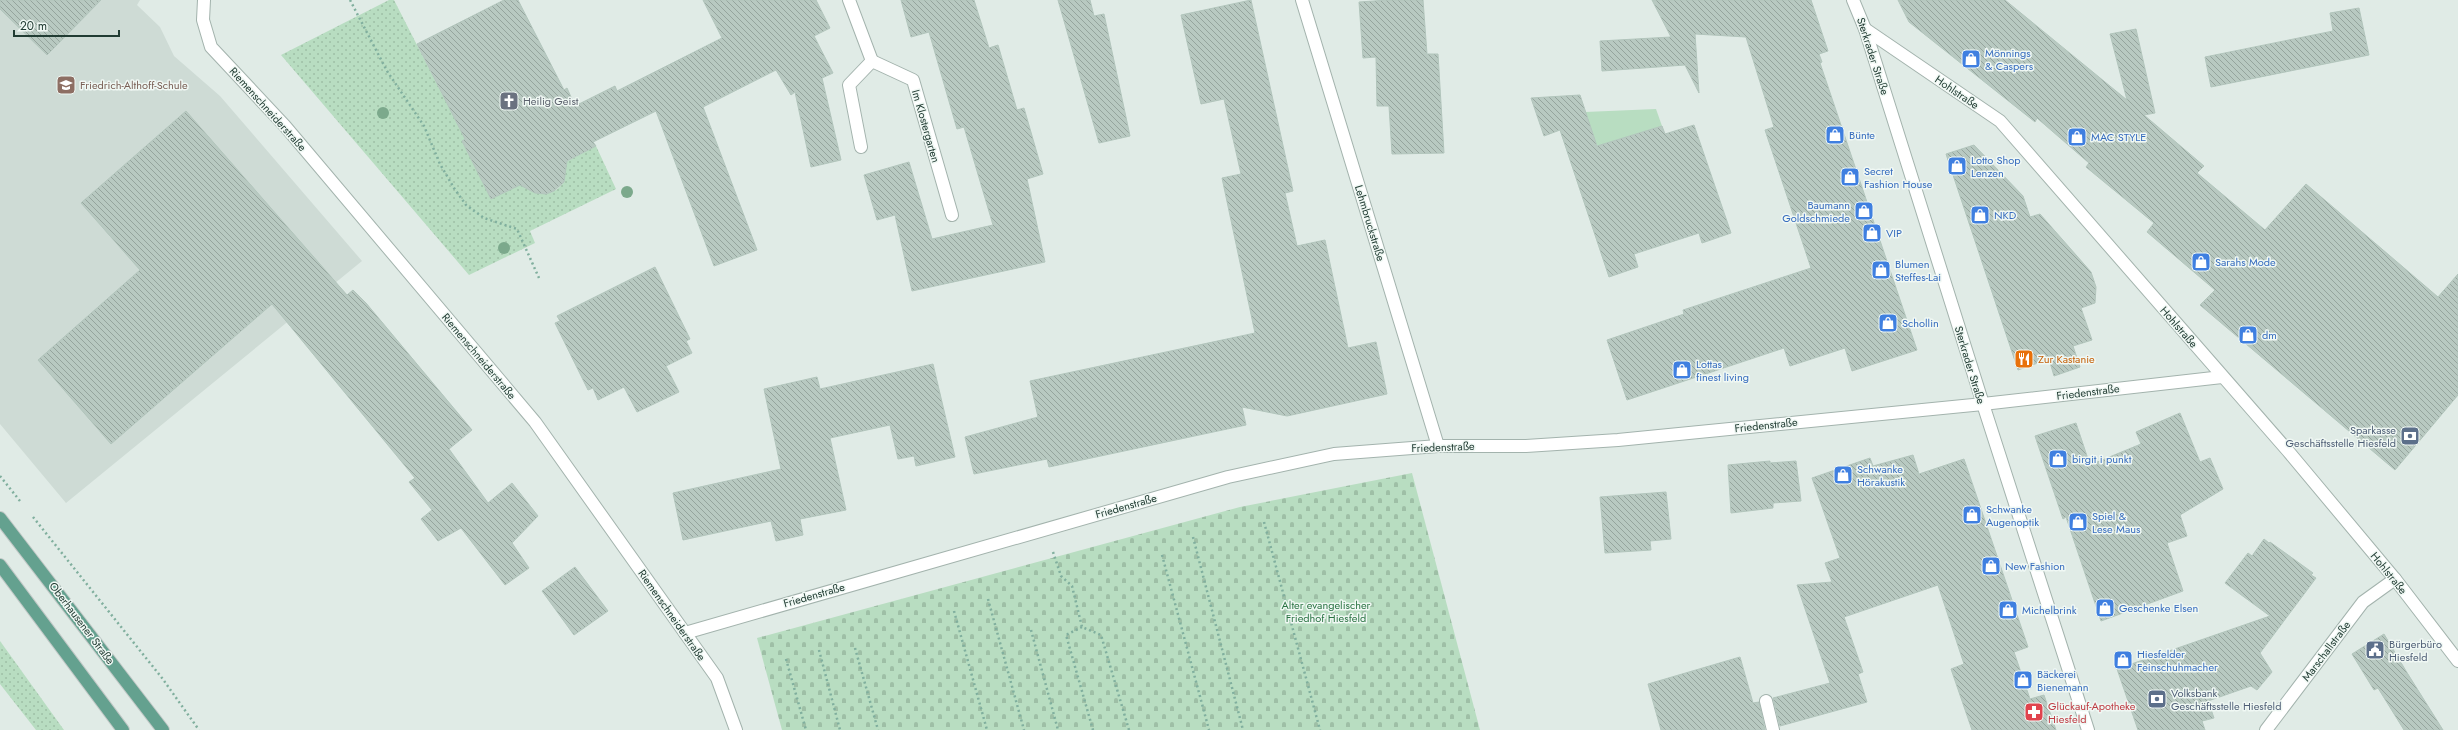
<svg xmlns="http://www.w3.org/2000/svg" width="2458" height="730" viewBox="0 0 2458 730" font-family="Jost,sans-serif">
  <style>
    .built { fill: #cedbd5 }
    .grass { fill: url(#grass-dots) }
    .cemetery { fill: url(#cemetery-stones) }
    .park { fill: #b8ddc1 }
    .building { fill: url(#building-back-hatch); stroke: #b2c5bc }
    .lines { fill: none; stroke-linecap: round; stroke-linejoin: round }
    .minor-casing { stroke: #a3b3ad; stroke-width: 14 }
    .major-casing { stroke: #c1c8c6; stroke-width: 14 }
    .path { stroke: #80af9e; stroke-width: 2.5; stroke-dasharray: 2 3; stroke-linecap: butt }
    .minor { stroke: #fff; stroke-width: 12 }
    .major { stroke: #64a18f; stroke-width: 12 }
    .tree { fill: #7ca98c }
    .labels { text-anchor: middle; dominant-baseline: central; stroke-width: 3; stroke-linejoin: round; paint-order: stroke }
    .shop-label { font-size: 11px; fill: #366cbe; stroke: #f0f8f4; text-anchor: start }
    .street-label { font-size: 11px; fill: #213c33; stroke: #f0f8f4 }
    .education-label { font-size: 11px; fill: #785e54; stroke: #f0f8f4; text-anchor: start }
    .worship-label { font-size: 11px; fill: #5b616d; stroke: #f0f8f4; text-anchor: start }
    .food-label { font-size: 11px; fill: #c56008; stroke: #f0f8f4; text-anchor: start }
    .service-label { font-size: 11px; fill: #4e5e75; stroke: #f0f8f4; text-anchor: start }
    .park-label { font-size: 11px; fill: #2a7343; stroke: #f0f8f4 }
    .health-label { font-size: 11px; fill: #be3a42; stroke: #f0f8f4; text-anchor: start }
  </style>
  <defs>
    <pattern id="grass-dots" width="8" height="8" patternUnits="userSpaceOnUse"><rect width="8" height="8" fill="#b8ddc1"/><path d="M2 2h.1M6 6h.1" fill="none" stroke="#9ebfa6" stroke-width="1.8" stroke-linecap="round"/></pattern>
    <pattern id="cemetery-stones" width="16" height="16" patternUnits="userSpaceOnUse"><rect width="16" height="16" fill="#b8ddc1"/><path d="M2 7V4a2 2 0 0 1 4 0v3zM10 15v-3a2 2 0 0 1 4 0v3z" fill="#9ebfa6"/></pattern>
    <pattern id="building-back-hatch" width="6" height="6" patternUnits="userSpaceOnUse"><rect width="6" height="6" fill="#b8c9c1"/><path d="M-1 5l2 2M0 0l6 6M5-1l2 2" fill="none" stroke="#95a49d"/></pattern>
  </defs>
  <rect width="100%" height="100%" fill="#e0ebe6"/>
  <!-- built -->
  <path class="built" d="M0,0H140L137,5L160,27L174,56L220,96L362,261L66,503L0,424Z"/>
  <!-- grass -->
  <g class="grass">
    <path d="M389,0H394L465,139L462,141L491,199L523,183C537,194 551,199 563,183L564,163L596,146L616,189L530,231L535,243L469,275L281,55Z"/>
    <path d="M0,641L64,730H36L0,684Z"/>
  </g>
  <!-- cemetery -->
  <path class="cemetery" d="M1412,473L1480,730H782L757,638L1240,507Z"/>
  <!-- park -->
  <path class="park" d="M1656,109L1662,126L1597,146L1585,112Z"/>
  <!-- building -->
  <g class="building">
    <path d="M0,0H101L47,55L0,9Z"/>
    <path d="M504,0H518L564,90L567,88L575,106L615,86L617,91L722,38L703,0H816L830,28L814,36L833,73L822,78L841,160L811,167L795,92L791,95L776,70L703,107L757,250L714,266L656,111L593,142L596,146L567,161L564,182L554,191L546,194L535,193L520,185L491,199L462,141L465,139L417,44Z"/>
    <path d="M901,0H974L989,48L998,45L1017,110L1024,108L1043,174L1027,179L1045,262L912,291L895,215L877,220L864,175L909,162L932,239L993,225L964,127L957,129L929,32L911,37Z"/>
    <path d="M1058,0H1090L1094,16L1104,14L1130,136L1099,143Z"/>
    <path d="M1251,0L1293,191L1285,193L1297,246L1325,240L1348,348L1376,342L1387,394L1287,416L1242,407L1246,425L1049,467L1047,459L974,474L965,437L1038,417L1030,381L1255,333L1222,178L1241,174L1224,99L1201,104L1181,15Z"/>
    <path d="M1388,0H1423L1427,54H1438L1444,153L1392,154L1389,106H1377L1376,57L1363,58L1359,2Z"/>
    <path d="M1652,0H1811L1828,51L1819,54L1822,62L1820,63L1917,350L1852,371L1845,348L1790,366L1784,348L1627,400L1607,340L1684,314L1683,310L1811,268L1765,130L1774,127L1746,37L1695,34L1699,93L1685,65L1602,71L1600,41L1671,37Z"/>
    <path d="M1898,0H2005L2127,100L2110,34L2136,29L2155,113L2144,115L2204,166L2197,173L2265,230L2306,184L2438,297L2458,274V395L2395,470L2200,305L2215,290L2147,232L2154,223L2086,167L2089,163L2037,118L2035,122L1909,22Z"/>
    <path d="M2359,8L2369,55L2211,87L2205,57L2333,31L2330,13Z"/>
    <path d="M1580,95L1597,146L1662,126L1665,134L1694,125L1731,233L1702,243L1699,233L1634,254L1638,267L1609,277L1560,130L1544,136L1531,98Z"/>
    <path d="M186,111L347,295L353,290L366,303L472,430L449,449L488,503L512,483L538,516L512,543L529,568L505,585L461,528L438,541L421,519L432,510L409,482L415,478L272,304L111,444L38,360L140,270L81,203Z"/>
    <path d="M1974,145L2023,196L2030,217L2040,214L2091,272L2096,287L2095,303L2081,308L2092,340L2073,346L2080,367L2054,376L2049,359L2018,370L1946,154Z"/>
    <path d="M655,267L690,339L686,341L692,353L666,366L679,392L637,412L624,387L598,400L593,388L588,390L555,323L560,321L557,316Z"/>
    <path d="M933,364L955,457L916,466L914,456L898,459L890,425L830,438L846,510L800,519L803,535L776,541L771,521L683,540L673,493L781,469L764,389L817,377L820,389Z"/>
    <path d="M2180,413L2200,462L2210,458L2223,489L2180,515L2187,536L2167,543L2183,591L2101,621L2066,517L2063,519L2035,436L2076,423L2090,465L2141,444L2136,432Z"/>
    <path d="M1913,455L1919,474L1964,459L2028,647L2014,652L2030,699L2044,695L2056,730H1972L1951,669L1964,664L1938,585L1844,617L1863,672L1858,674L1867,702L1780,726L1773,698L1830,683L1797,585L1832,582L1825,563L1840,558L1812,478L1870,458L1873,466Z"/>
    <path d="M1770,461V463L1796,461L1801,501L1773,503V508L1731,513L1728,465Z"/>
    <path d="M1666,492L1671,539L1650,541L1651,550L1605,553L1600,497Z"/>
    <path d="M2264,539L2269,543L2270,542L2313,573L2311,575L2316,578L2260,653L2272,672L2257,690L2251,686L2208,701L2214,718L2202,721L2205,730H2138L2117,669L2270,616L2225,583L2248,553L2252,556Z"/>
    <path d="M575,567L608,611L574,635L542,591Z"/>
    <path d="M2384,634L2406,671L2443,730H2404L2378,688L2374,690L2352,654Z"/>
    <path d="M1740,657L1753,703L1759,702L1765,730H1661L1648,684Z"/>
  </g>
  <g class="lines">
    <!-- minor casing -->
    <g class="minor-casing">
      <g id="minor">
        <path d="M204,0L203,20L211,47L285,126L535,422L717,678L736,730"/>
        <path d="M849,0L872,61L849,85L861,147"/>
        <path d="M1302,0L1438,446"/>
        <path d="M1853,0L1865,29L1983,404L2088,730"/>
        <path d="M1865,29L2000,121L2288,451L2395,579L2458,661"/>
        <path d="M872,61L913,80L952,215"/>
        <path d="M685,633L1228,477L1334,454L1438,446H1526L1618,440L1983,404L2222,377"/>
        <path d="M1766,701L1773,730"/>
        <path d="M2266,730L2363,602L2395,579"/>
      </g>
    </g>
    <!-- major casing -->
    <g class="major-casing">
      <g id="major">
        <path d="M0,518L163,730"/>
        <path d="M0,565L123,730"/>
      </g>
    </g>
    <!-- path -->
    <g class="path">
      <path d="M350,0L387,71L424,126L440,164L454,188L466,205L484,218L517,229L539,278"/>
      <path d="M0,476L20,501"/>
      <path d="M33,517L162,678L199,730"/>
      <path d="M1264,522L1320,730"/>
      <path d="M1193,537L1243,730"/>
      <path d="M1053,552L1061,576L1072,586L1082,627L1101,635L1129,730"/>
      <path d="M1162,555L1209,730"/>
      <path d="M988,599L1024,730"/>
      <path d="M954,611L987,730"/>
      <path d="M1082,627L1066,635L1093,730"/>
      <path d="M1031,630L1058,730"/>
      <path d="M855,648L878,730"/>
      <path d="M819,650L840,730"/>
      <path d="M786,659L806,730"/>
    </g>
    <!-- minor -->
    <use href="#minor" class="minor"/>
    <!-- major -->
    <use href="#major" class="major"/>
  </g>
  <!-- trees -->
  <g class="tree">
    <circle cx="383" cy="113" r="6"/>
    <circle cx="627" cy="192" r="6"/>
    <circle cx="504" cy="248" r="6"/>
  </g>
  <!-- icons -->
  <defs>
    <g id="shop-square" transform="scale(1)"><rect x="-9" y="-9" width="18" height="18" rx="4" fill="#3f7fe0" stroke="#f0f8f4"/><path d="M-5-2.5h2.3a2.7 3.5 0 0 1 5.4 0H5L5.5 6h-11ZM-1.5-2.5h3a1.5 2.3 0 0 0-3 0Z" fill="#fff"/></g>
    <g id="school-square" transform="scale(1)"><rect x="-9" y="-9" width="18" height="18" rx="4" fill="#8d6e63" stroke="#f0f8f4"/><path d="M0-5L7-2L0 1L-7-2ZM-4 1L0 2.5L4 1V4Q0 6-4 4Z" fill="#fff"/></g>
    <g id="church-square" transform="scale(1)"><rect x="-9" y="-9" width="18" height="18" rx="4" fill="#6b7280" stroke="#f0f8f4"/><path d="M-1.2-6h2.4v3.5h3.3v2.4h-3.3V6h-2.4V-.1h-3.3v-2.4h3.3Z" fill="#fff"/></g>
    <g id="restaurant-square" transform="scale(1)"><rect x="-9" y="-9" width="18" height="18" rx="4" fill="#e8710a" stroke="#f0f8f4"/><path d="M-5-6h1v4h1v-4h1v4h1v-4h1v5L-1.5 .5V6h-2V.5L-5-1ZM5-6V6H3V1.5H1.5Q1.5-4 5-6Z" fill="#fff"/></g>
    <g id="bank-square" transform="scale(1)"><rect x="-9" y="-9" width="18" height="18" rx="4" fill="#5c6f8a" stroke="#f0f8f4"/><path d="M-6-4H6V4H-6ZM0-2.3a2.3 2.3 0 1 0 0 4.6a2.3 2.3 0 1 0 0-4.6Z" fill="#fff"/></g>
    <g id="civic-square" transform="scale(1)"><rect x="-9" y="-9" width="18" height="18" rx="4" fill="#5c6f8a" stroke="#f0f8f4"/><path d="M-.6-6.5H3V-4.5H.6V-3L4-1V1h2V6H-6V1h2V-1L-.6-3ZM-1.2 2.5V6h2.4V2.5Z" fill="#fff"/></g>
    <g id="pharmacy-square" transform="scale(1)"><rect x="-9" y="-9" width="18" height="18" rx="4" fill="#e0444e" stroke="#f0f8f4"/><path d="M-2-6h4v4h4v4h-4v4h-4v-4h-4v-4h4Z" fill="#fff"/></g>
  </defs>
  <g fill-rule="evenodd">
    <use href="#shop-square" x="1971" y="59"/>
    <use href="#school-square" x="66" y="85"/>
    <use href="#church-square" x="509" y="101"/>
    <use href="#shop-square" x="1835" y="135"/>
    <use href="#shop-square" x="2077" y="137"/>
    <use href="#shop-square" x="1957" y="166"/>
    <use href="#shop-square" x="1850" y="177"/>
    <use href="#shop-square" x="1864" y="211"/>
    <use href="#shop-square" x="1980" y="215"/>
    <use href="#shop-square" x="1872" y="233"/>
    <use href="#shop-square" x="2201" y="262"/>
    <use href="#shop-square" x="1881" y="270"/>
    <use href="#shop-square" x="1888" y="323"/>
    <use href="#shop-square" x="2248" y="335"/>
    <use href="#restaurant-square" x="2024" y="359"/>
    <use href="#shop-square" x="1682" y="370"/>
    <use href="#bank-square" x="2410" y="436"/>
    <use href="#shop-square" x="2058" y="459"/>
    <use href="#shop-square" x="1843" y="475"/>
    <use href="#shop-square" x="1972" y="515"/>
    <use href="#shop-square" x="2078" y="522"/>
    <use href="#shop-square" x="1991" y="566"/>
    <use href="#shop-square" x="2105" y="608"/>
    <use href="#shop-square" x="2008" y="610"/>
    <use href="#civic-square" x="2375" y="650"/>
    <use href="#shop-square" x="2123" y="660"/>
    <use href="#shop-square" x="2023" y="680"/>
    <use href="#bank-square" x="2157" y="699"/>
    <use href="#pharmacy-square" x="2034" y="712"/>
  </g>
  <g class="labels">
    <!-- shop labels -->
    <g class="shop-label">
      <text x="1985" y="53">Mönnings<tspan x="1985" dy="13">&amp; Caspers</tspan></text>
      <text x="1849" y="135">Bünte</text>
      <text x="2091" y="137">MAC STYLE</text>
      <text x="1971" y="160">Lotto Shop<tspan x="1971" dy="13">Lenzen</tspan></text>
      <text x="1864" y="171">Secret<tspan x="1864" dy="13">Fashion House</tspan></text>
      <text x="1850" y="205" text-anchor="end">Baumann<tspan x="1850" dy="13">Goldschmiede</tspan></text>
      <text x="1994" y="215">NKD</text>
      <text x="1886" y="233">VIP</text>
      <text x="2215" y="262">Sarahs Mode</text>
      <text x="1895" y="264">Blumen<tspan x="1895" dy="13">Steffes-Lai</tspan></text>
      <text x="1902" y="323">Schollin</text>
      <text x="2262" y="335">dm</text>
      <text x="1696" y="364">Lottas<tspan x="1696" dy="13">finest living</tspan></text>
      <text x="2072" y="459">birgit i punkt</text>
      <text x="1857" y="469">Schwanke<tspan x="1857" dy="13">Hörakustik</tspan></text>
      <text x="1986" y="509">Schwanke<tspan x="1986" dy="13">Augenoptik</tspan></text>
      <text x="2092" y="516">Spiel &amp;<tspan x="2092" dy="13">Lese Maus</tspan></text>
      <text x="2005" y="566">New Fashion</text>
      <text x="2119" y="608">Geschenke Elsen</text>
      <text x="2022" y="610">Michelbrink</text>
      <text x="2137" y="654">Hiesfelder<tspan x="2137" dy="13">Feinschuhmacher</tspan></text>
      <text x="2037" y="674">Bäckerei<tspan x="2037" dy="13">Bienemann</tspan></text>
    </g>
    <!-- street labels -->
    <g class="street-label">
      <text transform="translate(1873 56) rotate(72)">Sterkrader Straße</text>
      <text transform="translate(1957 92) rotate(34)">Hohlstraße</text>
      <text transform="translate(268 109) rotate(48)">Riemenschneiderstraße</text>
      <text transform="translate(926 126) rotate(74)">Im Klostergarten</text>
      <text transform="translate(1370 223) rotate(73)">Lehmbruckstraße</text>
      <text transform="translate(2179 327) rotate(49)">Hohlstraße</text>
      <text transform="translate(479 356) rotate(50)">Riemenschneiderstraße</text>
      <text transform="translate(1970 365) rotate(73)">Sterkrader Straße</text>
      <text transform="translate(2088 392) rotate(-7)">Friedenstraße</text>
      <text transform="translate(1766 425) rotate(-6)">Friedenstraße</text>
      <text transform="translate(1443 447) rotate(-2)">Friedenstraße</text>
      <text transform="translate(1126 506) rotate(-16)">Friedenstraße</text>
      <text transform="translate(2389 573) rotate(51)">Hohlstraße</text>
      <text transform="translate(814 595) rotate(-16)">Friedenstraße</text>
      <text transform="translate(672 615) rotate(55)">Riemenschneiderstraße</text>
      <text transform="translate(82 623) rotate(53)">Oberhausener Straße</text>
      <text transform="translate(2326 651) rotate(-53)">Marschallstraße</text>
    </g>
    <!-- education labels -->
    <g class="education-label">
      <text x="80" y="85">Friedrich-Althoff-Schule</text>
    </g>
    <!-- worship labels -->
    <g class="worship-label">
      <text x="523" y="101">Heilig Geist</text>
    </g>
    <!-- food labels -->
    <g class="food-label">
      <text x="2038" y="359">Zur Kastanie</text>
    </g>
    <!-- service labels -->
    <g class="service-label">
      <text x="2396" y="430" text-anchor="end">Sparkasse<tspan x="2396" dy="13">Geschäftsstelle Hiesfeld</tspan></text>
      <text x="2389" y="644">Bürgerbüro<tspan x="2389" dy="13">Hiesfeld</tspan></text>
      <text x="2171" y="693">Volksbank<tspan x="2171" dy="13">Geschäftsstelle Hiesfeld</tspan></text>
    </g>
    <!-- park labels -->
    <g class="park-label">
      <text x="1326" y="605">Alter evangelischer<tspan x="1326" dy="13">Friedhof Hiesfeld</tspan></text>
    </g>
    <!-- health labels -->
    <g class="health-label">
      <text x="2048" y="706">Glückauf-Apotheke<tspan x="2048" dy="13">Hiesfeld</tspan></text>
    </g>
  </g>
  <!-- scale -->
  <path d="M14 30v6h105v-6" fill="none" stroke="#213c33" stroke-width="2"/>
  <text x="20" y="30" font-size="12" fill="#213c33" stroke="#f0f8f4" stroke-width="3" paint-order="stroke">20 m</text>
</svg>
